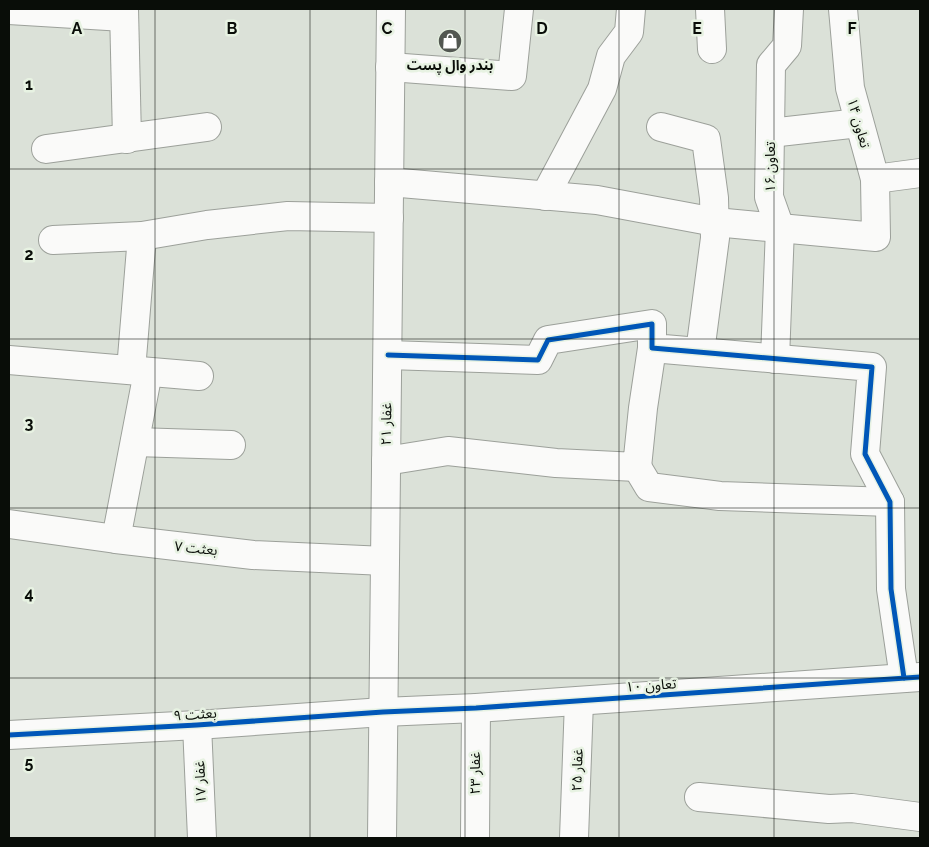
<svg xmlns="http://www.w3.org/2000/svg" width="929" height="847" viewBox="0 0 929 847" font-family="Raleway,'Noto Sans Arabic',sans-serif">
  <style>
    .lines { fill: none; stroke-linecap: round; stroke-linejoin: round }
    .minor-casing { stroke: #9ca09a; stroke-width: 30 }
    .minor { stroke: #fafaf9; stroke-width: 28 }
    .cycleway-casing { stroke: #e7f2e2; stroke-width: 8 }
    .cycleway { stroke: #0057b8; stroke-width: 5 }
    .grid { fill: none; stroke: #090d08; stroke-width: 1; stroke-opacity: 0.55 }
    .labels { text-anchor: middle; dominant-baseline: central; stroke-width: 5; stroke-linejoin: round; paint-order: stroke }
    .poi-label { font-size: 14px; font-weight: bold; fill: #090d08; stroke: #e7f2e2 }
    .street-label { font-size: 14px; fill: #090d08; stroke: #e7f2e2 }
    .grid-label { font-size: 16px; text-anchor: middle; font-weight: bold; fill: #090d08; stroke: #e7f2e2; stroke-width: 5; stroke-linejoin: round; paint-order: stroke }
  </style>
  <rect width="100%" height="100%" fill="#dbe1d8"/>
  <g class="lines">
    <!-- minor casing -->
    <g class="minor-casing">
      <g id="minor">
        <path d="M124,9L127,139"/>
        <path d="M710,9L712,49"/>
        <path d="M9,10L124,17"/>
        <path d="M390,67L512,76L519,9"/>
        <path d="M661,127L706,139L714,198L715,238L700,352"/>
        <path d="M770,133L859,123"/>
        <path d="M46,149L207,127"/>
        <path d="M875,179L920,173"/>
        <path d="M389,182L597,200L715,222L876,237L875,179L850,88L843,9"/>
        <path d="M545,196L602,89L611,56L629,32L631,9"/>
        <path d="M53,240L142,236L207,225L288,216L389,218"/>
        <path d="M388,355L538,360L548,340L652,324V348L872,367L865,454L890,502L891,589L904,678"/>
        <path d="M775,359L780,228L769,197L771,65L787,46L789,9"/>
        <path d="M9,360L199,376"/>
        <path d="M131,370L142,236"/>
        <path d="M135,442L231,445"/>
        <path d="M386,461L448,451L556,463L637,467L643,408L652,348"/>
        <path d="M637,467L649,487L720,496L890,502"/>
        <path d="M9,524L116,539L253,555L385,561"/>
        <path d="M116,539L148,372"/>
        <path d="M197,725L202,838"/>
        <path d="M9,735L197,725L383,712L476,708L920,677"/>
        <path d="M699,797L829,809L852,808L920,817"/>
        <path d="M382,838L391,9"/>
        <path d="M475,838L476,708"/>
        <path d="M574,838L579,701"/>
      </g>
    </g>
    <!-- minor -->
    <use href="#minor" class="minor"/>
    <!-- cycleway casing -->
    <g class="cycleway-casing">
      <g id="cycleway">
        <path d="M388,355L538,360L548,340L652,324V348L872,367L865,454L890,502L891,589L904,678"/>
        <path d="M9,735L197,725L383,712L476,708L920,677"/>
      </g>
    </g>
    <!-- cycleway -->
    <use href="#cycleway" class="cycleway"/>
  </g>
  <!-- grid -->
  <path class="grid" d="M155,9V838M310,9V838M465,9V838M619,9V838M774,9V838M9,169H920M9,339H920M9,508H920M9,678H920"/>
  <!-- icons -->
  <defs>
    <g id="shop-disc" transform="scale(1.25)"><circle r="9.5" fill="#525751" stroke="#e7f2e2"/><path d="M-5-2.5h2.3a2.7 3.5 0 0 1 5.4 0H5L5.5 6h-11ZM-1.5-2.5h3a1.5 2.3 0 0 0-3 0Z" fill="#fff"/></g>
  </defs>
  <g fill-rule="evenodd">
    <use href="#shop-disc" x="450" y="41"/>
  </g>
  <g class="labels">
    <!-- poi labels -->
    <g class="poi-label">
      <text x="450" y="65">بندر وال پست</text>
    </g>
    <!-- street labels -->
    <g class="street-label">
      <text transform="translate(859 123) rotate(74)">تعاون ۱۴</text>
      <text transform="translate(770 167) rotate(-90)">تعاون ۱۶</text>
      <text transform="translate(386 424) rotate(-89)">غفار ۲۱</text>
      <text transform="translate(196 548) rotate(6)">بعثت ۷</text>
      <text transform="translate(651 685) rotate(-4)">تعاون ۱۰</text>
      <text transform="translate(195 714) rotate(-4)">بعثت ۹</text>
      <text transform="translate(577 770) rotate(-88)">غفار ۲۵</text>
      <text transform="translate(475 773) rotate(-90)">غفار ۲۳</text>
      <text transform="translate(200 782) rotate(-92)">غفار ۱۷</text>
    </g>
  </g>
  <g class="grid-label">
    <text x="77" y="34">A</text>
    <text x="232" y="34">B</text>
    <text x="387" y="34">C</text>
    <text x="542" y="34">D</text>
    <text x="697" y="34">E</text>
    <text x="852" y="34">F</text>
    <text x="29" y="90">1</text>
    <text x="29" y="260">2</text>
    <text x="29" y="429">3</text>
    <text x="29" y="599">4</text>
    <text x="29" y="768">5</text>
  </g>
  <!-- border -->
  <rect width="929" height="847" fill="none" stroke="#090d08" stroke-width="20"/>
</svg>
